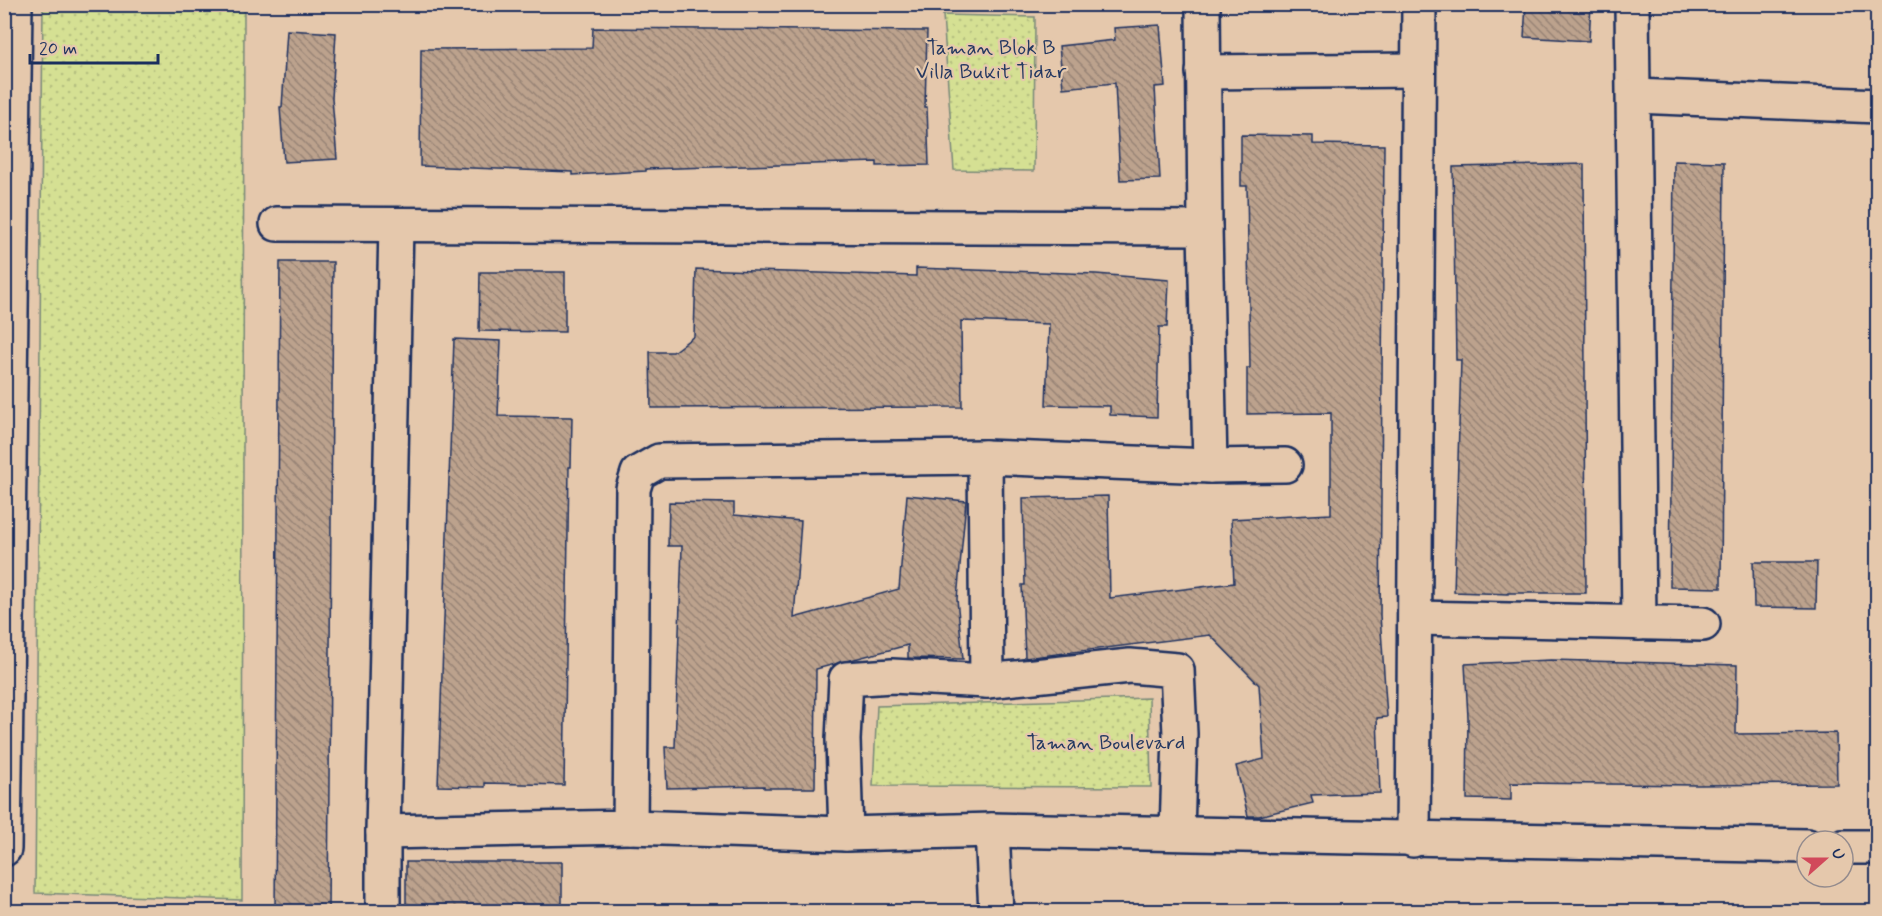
<svg xmlns="http://www.w3.org/2000/svg" width="1882" height="916" viewBox="0 0 1882 916" font-family="Mynerve,sans-serif">
  <style>
    .grass { fill: url(#grass-dots); stroke: #788878; stroke-width: 1.5 }
    .building { fill: url(#building-back-hatch); stroke: #1b2f5e; stroke-width: 1.5 }
    .lines { fill: none; stroke-linecap: round; stroke-linejoin: round }
    .minor-casing { stroke: #1b2f5e; stroke-width: 38 }
    .minor { stroke: #e5c8ac; stroke-width: 33 }
    .labels { text-anchor: middle; dominant-baseline: central; stroke-width: 4.5; stroke-linejoin: round; paint-order: stroke }
    .park-label { font-size: 21px; fill: #243861; stroke: #e5c8ac }
  </style>
  <defs>
    <pattern id="grass-dots" width="8" height="8" patternUnits="userSpaceOnUse" patternTransform="scale(1.5)"><rect width="8" height="8" fill="#d5e093"/><path d="M2 2h.1M6 6h.1" fill="none" stroke="#b6c081" stroke-width="1.8" stroke-linecap="round"/></pattern>
    <pattern id="building-back-hatch" width="6" height="6" patternUnits="userSpaceOnUse" patternTransform="scale(1.5)"><rect width="6" height="6" fill="#bca28d"/><path d="M-1 5l2 2M0 0l6 6M5-1l2 2" fill="none" stroke="#988476"/></pattern>
  </defs>
  <rect width="100%" height="100%" fill="#e5c8ac"/>
  <filter id="ink" filterUnits="userSpaceOnUse"><feTurbulence type="fractalNoise" baseFrequency=".0167" numOctaves="2"/><feDisplacementMap in="SourceGraphic" scale="12" xChannelSelector="R" yChannelSelector="G"/><feConvolveMatrix kernelMatrix="1 2 1 2 8 2 1 2 1" color-interpolation-filters="sRGB"/></filter>
  <g filter="url(#ink)">
    <!-- grass -->
    <g class="grass">
      <path d="M43,5H244L242,900L35,893Z"/>
      <path d="M943,15L1035,17L1034,171L954,170Z"/>
      <path d="M1149,698L1151,787L873,786L877,706Z"/>
    </g>
    <!-- building -->
    <g class="building">
      <path d="M1526,4H1591L1589,41L1524,37Z"/>
      <path d="M1160,25L1165,86L1155,87L1160,179L1120,180L1115,83L1063,88L1059,46L1115,40L1114,28Z"/>
      <path d="M593,28L927,31L925,107H927L929,165L877,166V162L646,169V171L573,175V172L420,166L421,49L592,48Z"/>
      <path d="M287,30L336,33L332,98L337,159L284,162L280,107H282Z"/>
      <path d="M1241,135L1313,136V144L1384,145L1380,615L1387,717L1377,718L1380,793L1311,795L1313,803L1259,816H1248L1236,766L1264,759L1259,685L1210,635L1025,658L1022,585H1025L1023,498L1108,496L1110,598L1234,583L1231,519L1331,514V413L1247,414V368H1250L1247,186H1241Z"/>
      <path d="M1674,161L1724,162L1721,588L1670,587Z"/>
      <path d="M1584,164L1586,593H1508V594L1454,592L1461,360H1456L1453,167Z"/>
      <path d="M280,262H333L328,912H275Z"/>
      <path d="M916,268L1096,274L1169,280L1167,327H1159L1157,417L1110,415V406L1046,405L1049,324L961,321L962,407L651,408L650,352H673L694,336L696,269L916,276Z"/>
      <path d="M480,272H565V332L479,331Z"/>
      <path d="M454,339L501,341L498,416L572,417L571,467H569L564,785L485,783V787L438,786Z"/>
      <path d="M907,495L966,501L957,599L963,659L908,658V645L816,669L815,788H764V786L667,788L665,747H675L682,546H668L669,502L734,503V515L801,521L794,618L899,589Z"/>
      <path d="M1753,562H1817L1816,608L1754,607Z"/>
      <path d="M1551,660L1737,665L1736,734L1836,733L1837,784L1697,785L1511,783V800L1467,799L1468,717L1465,664Z"/>
      <rect x="406" y="862" width="156" height="50"/>
    </g>
    <g class="lines">
      <!-- minor casing -->
      <g class="minor-casing">
        <g id="minor">
          <path d="M1203,4L1205,228L1210,466"/>
          <path d="M1632,4L1639,623"/>
          <path d="M1203,72L1417,70"/>
          <path d="M1635,96L1878,106"/>
          <path d="M277,224L1205,228"/>
          <path d="M396,225L383,832L630,827L633,489L638,473L659,461L985,457L1210,466L1285,465"/>
          <path d="M985,457L987,681"/>
          <path d="M1416,618L1703,624"/>
          <path d="M630,827L846,834L992,830L1807,846"/>
          <path d="M992,830L996,912"/>
          <path d="M383,832V912"/>
          <path d="M846,834L843,740L846,679L892,676L987,681L1130,666L1177,670L1180,734L1177,833"/>
          <path d="M1413,840L1419,4"/>
          <path d="M1843,847H1878"/>
          <path d="M4,849L15,4"/>
        </g>
      </g>
      <!-- minor -->
      <use href="#minor" class="minor"/>
    </g>
  </g>
  <g class="labels">
    <!-- park labels -->
    <g class="park-label">
      <text x="991" y="48">Taman Blok B<tspan x="991" dy="24">Villa Bukit Tidar</tspan></text>
      <text x="1106" y="743">Taman Boulevard</text>
    </g>
  </g>
  <!-- margin -->
  <rect width="1882" height="916" fill="none" stroke="#e5c8ac" stroke-width="24"/>
  <rect x="12" y="12" width="1858" height="892" fill="none" stroke="#1b2f5e" stroke-width="2" filter="url(#ink)"/>
  <!-- north arrow -->
  <g transform="translate(1825 859) rotate(69)"><circle r="28" fill="#e5c8ac" stroke="#948b8d" stroke-width="1.5"/>
  <path d="M0-4.5L10 22L0 15L-10 22Z" fill="#d1495b"/>
  <text y="-9" font-size="16" font-weight="bold" text-anchor="middle" fill="#1b2f5e">U</text>
  </g>
  <!-- scale -->
  <path d="M30 54v9h128v-9" fill="none" stroke="#1b2f5e" stroke-width="3"/>
  <text x="39" y="54" font-size="18" fill="#1b2f5e" stroke="#e5c8ac" stroke-width="4.5" paint-order="stroke">20 m</text>
</svg>
